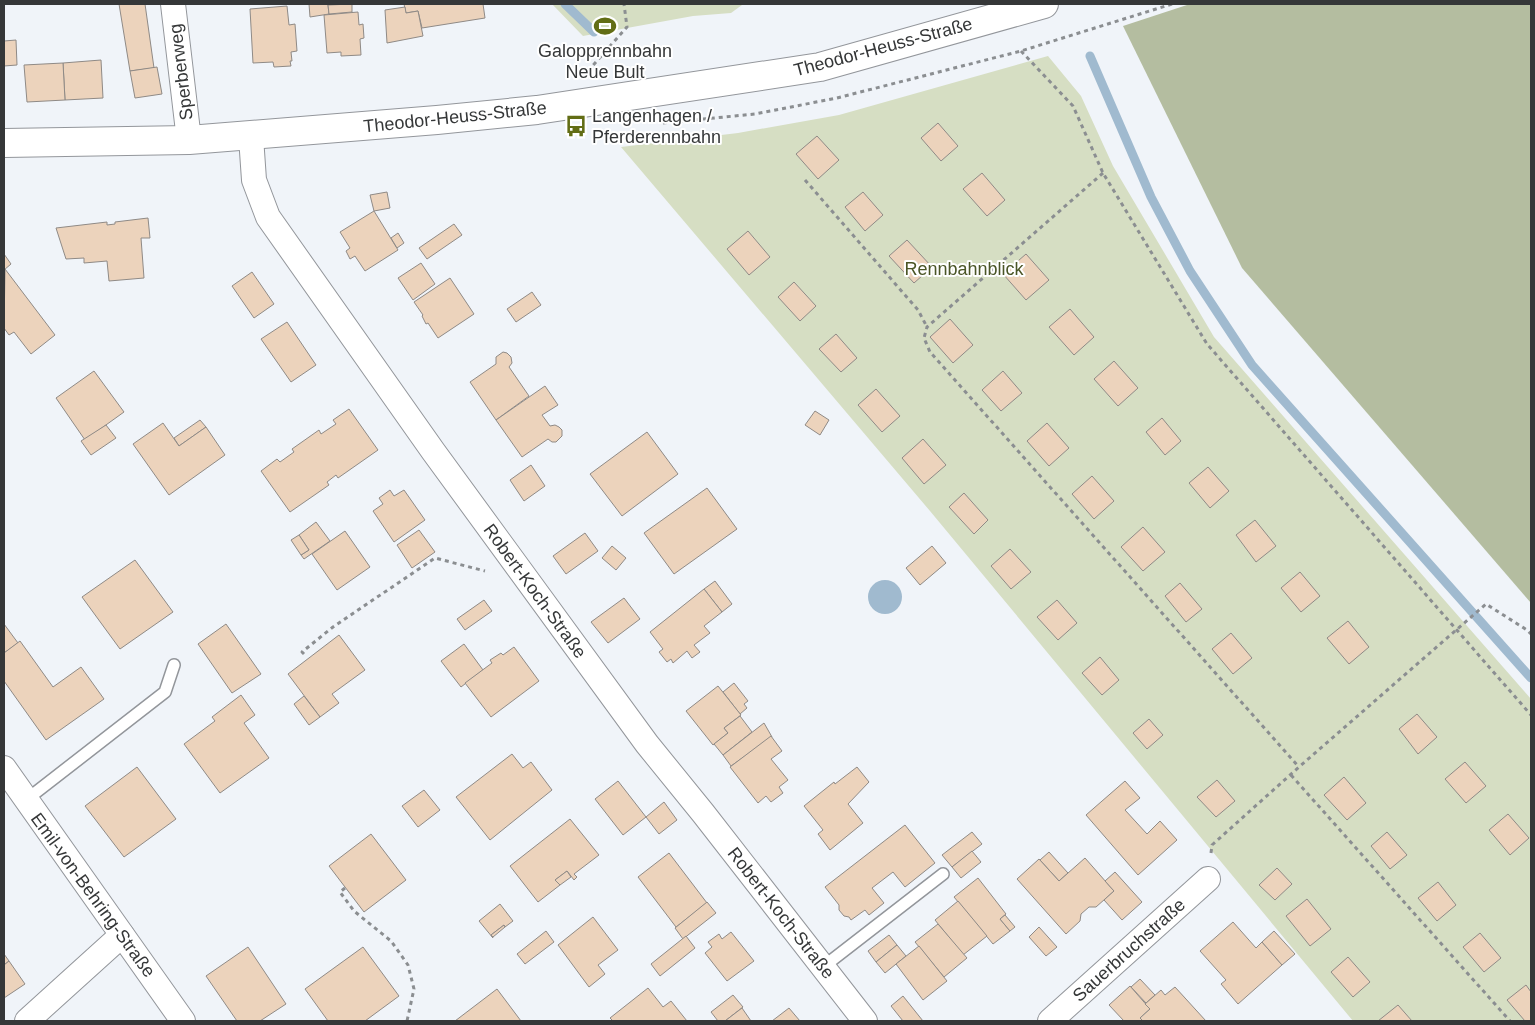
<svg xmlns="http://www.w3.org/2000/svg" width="1535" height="1025" viewBox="0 0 1535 1025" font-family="Helvetica,sans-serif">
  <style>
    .green { fill: #d6dec3 }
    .forest { fill: #b4bda0 }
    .water { fill: #a0bacf }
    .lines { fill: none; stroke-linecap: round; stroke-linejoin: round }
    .stream { stroke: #a0bacf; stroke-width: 9 }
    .building { fill: #ecd3bc; stroke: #8f8a86 }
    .service-casing { stroke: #93969b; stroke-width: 14 }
    .minor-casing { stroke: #93969b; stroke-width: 26 }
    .tertiary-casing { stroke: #93969b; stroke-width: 30 }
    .path { stroke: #8b8e91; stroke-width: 3; stroke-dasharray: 4 4; stroke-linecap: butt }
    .service { stroke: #fff; stroke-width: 11 }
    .minor { stroke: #fff; stroke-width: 24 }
    .tertiary { stroke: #fff; stroke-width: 28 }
    .labels { text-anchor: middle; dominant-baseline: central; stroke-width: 4; stroke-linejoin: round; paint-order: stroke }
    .street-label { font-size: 18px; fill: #353738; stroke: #fff }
    .poi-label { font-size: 18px; fill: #353738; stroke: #fff }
    .park-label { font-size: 18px; fill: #4a5526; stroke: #fff }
  </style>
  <rect width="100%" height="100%" fill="#f0f4f9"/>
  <!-- green -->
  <g class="green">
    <path d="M552,4H749L742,5L731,13L693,16L583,36Z"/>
    <path d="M1048,56L1081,96L1113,166L1214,337L1531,699V1021H1353L930,511L621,147L738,133L839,115Z"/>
  </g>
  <!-- forest -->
  <path class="forest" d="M1190,4H1531V603L1242,268L1123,26Z"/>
  <!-- water -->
  <circle class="water" cx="885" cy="597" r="17"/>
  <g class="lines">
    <!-- stream -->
    <g class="stream">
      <path d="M565,4L594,32"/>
      <path d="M1090,56L1151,197L1190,271L1252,365L1531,678"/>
    </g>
  </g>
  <!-- building -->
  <g class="building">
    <path d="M119,4H145L154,68L130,71Z"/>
    <path d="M309,4H330V5H328L329,14L310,17Z"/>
    <path d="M352,4V12L329,14L328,5Z"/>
    <path d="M404,4H483L485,18L422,28L418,11L406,13Z"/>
    <path d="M287,6L289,25L295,24L297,51L291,52L292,61H290L291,66L274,67L273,62L253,63L250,9Z"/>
    <path d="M405,7L406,13L418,11L423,36L387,43L385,10Z"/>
    <path d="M358,12L359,25L363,24L364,38L360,39L361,55L341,56V52L327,53L324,15Z"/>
    <path d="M16,40L17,65L4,66V41Z"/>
    <path d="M101,60L103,98L65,100L63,63Z"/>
    <path d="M63,63L65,100L27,102L24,65Z"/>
    <path d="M157,67L162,94L135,98L130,71Z"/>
    <path d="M938,123L958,146L941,161L921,138Z"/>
    <path d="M817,136L839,160L818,179L796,154Z"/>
    <path d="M982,173L1005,200L987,216L963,189Z"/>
    <path d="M387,192L390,208L374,211L370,195Z"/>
    <path d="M863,192L883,215L865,231L845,207Z"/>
    <path d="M374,211L398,250L365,271L355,256L350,259L346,251L350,248L340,232Z"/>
    <path d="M148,218L150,238H141L144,278L109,281L107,261L84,263V258L66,259L56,228L107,222V225L115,224V222Z"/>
    <path d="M454,224L462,235L427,259L419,248Z"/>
    <path d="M748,231L770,257L749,275L727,249Z"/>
    <path d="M398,233L404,243L397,248L391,238Z"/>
    <path d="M907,240L932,267L914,283L889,256Z"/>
    <path d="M4,254L11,264L4,270Z"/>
    <path d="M1026,254L1049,280L1026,300L1003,274Z"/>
    <path d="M421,263L435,284L413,300L398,278Z"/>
    <path d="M5,269L55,335L31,354L14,332L9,335L4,328Z"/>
    <path d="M252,272L274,304L254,318L232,286Z"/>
    <path d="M450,278L474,314L438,338L428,323L426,324L422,316L423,315L414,302Z"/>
    <path d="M794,282L816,306L800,321L778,297Z"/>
    <path d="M532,292L541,305L516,322L507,309Z"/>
    <path d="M1070,309L1094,337L1074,355L1049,327Z"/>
    <path d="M950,319L973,345L953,363L930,337Z"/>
    <path d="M287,322L316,365L291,382L261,339Z"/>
    <path d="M836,334L857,358L841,372L819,349Z"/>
    <path d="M503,352L507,353L511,357L512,363L509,367L529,396L496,420L470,382L496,364V357Z"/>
    <path d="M1114,361L1138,388L1118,406L1094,379Z"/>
    <path d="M94,371L124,412L85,440L56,398Z"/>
    <path d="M1003,371L1022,393L1001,411L982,390Z"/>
    <path d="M545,386L558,405L542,415L550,426L555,425L559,427L562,430V436L556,442H552L548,439L522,457L496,420Z"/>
    <path d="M876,389L900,416L882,432L858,405Z"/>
    <path d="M349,409L378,450L338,478L336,475L327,482L329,485L290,512L261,471L277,459L280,462L294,452L292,449L319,430L321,434L336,424L333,420Z"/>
    <path d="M815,411L829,420L820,435L805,425Z"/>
    <path d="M1162,418L1181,441L1165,455L1146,432Z"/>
    <path d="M200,420L206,427L179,446L174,438Z"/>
    <path d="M163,423L179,446L206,427L225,455L169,495L133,444Z"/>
    <path d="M1047,423L1069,448L1049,466L1027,441Z"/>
    <path d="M106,425L116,438L91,455L81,441Z"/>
    <path d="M647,432L678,474L622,516L590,474Z"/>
    <path d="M923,439L946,465L924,484L902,458Z"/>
    <path d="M531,465L545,486L524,501L510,480Z"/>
    <path d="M1208,467L1229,491L1210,508L1189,483Z"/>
    <path d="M1092,476L1114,501L1094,519L1072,494Z"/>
    <path d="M707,488L737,529L674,574L644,533Z"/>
    <path d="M390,490L394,496L404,490L425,520L394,542L373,511L383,504L379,498Z"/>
    <path d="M964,493L988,520L974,534L949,507Z"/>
    <path d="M1255,520L1276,546L1256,562L1236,535Z"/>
    <path d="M316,522L330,541L304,559L301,555L309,550L299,535Z"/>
    <path d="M1143,527L1165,552L1143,571L1121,547Z"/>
    <path d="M419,530L435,552L412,568L397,545Z"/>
    <path d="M345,531L370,567L337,590L312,554Z"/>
    <path d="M585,533L598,551L566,574L553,556Z"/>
    <path d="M299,535L309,550L301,555L291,540Z"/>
    <path d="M612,546L626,558L616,570L602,558Z"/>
    <path d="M932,546L946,563L920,585L906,568Z"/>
    <path d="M1010,549L1031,572L1011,589L991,566Z"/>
    <path d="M135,560L173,612L120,649L82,597Z"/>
    <path d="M1300,572L1320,596L1301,612L1281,588Z"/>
    <path d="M715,581L732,604L722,612L704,589Z"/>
    <path d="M1180,583L1202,609L1186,622L1165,596Z"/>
    <path d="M704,589L722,612L704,626L710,633L694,645L700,652L692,658L687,651L673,663L671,659L667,662L659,652L663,649L650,632Z"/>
    <path d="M624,598L640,619L608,643L591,622Z"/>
    <path d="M484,600L492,611L465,630L457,619Z"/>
    <path d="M1057,600L1077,623L1058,640L1037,617Z"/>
    <path d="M1348,621L1369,647L1349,664L1327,638Z"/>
    <path d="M4,624L18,643L4,653Z"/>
    <path d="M226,624L261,674L232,693L198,644Z"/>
    <path d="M1231,633L1252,658L1233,674L1212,649Z"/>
    <path d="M339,635L365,670L332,694L339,703L320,717L288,674Z"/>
    <path d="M20,641L53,687L81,667L104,699L46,740L4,681V653Z"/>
    <path d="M464,644L483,670L461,687L441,661Z"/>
    <path d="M514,647L539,681L491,717L465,683L492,663L490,660L501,653L503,655Z"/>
    <path d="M1100,657L1119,680L1102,695L1082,673Z"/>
    <path d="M734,683L748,701L744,704L747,708L740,714L723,692Z"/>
    <path d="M718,686L741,715L724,728L728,733L713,745L686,711Z"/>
    <path d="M241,695L255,715L244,723L269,758L220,793L184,744L215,721L212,717Z"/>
    <path d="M304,696L320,717L309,725L294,704Z"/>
    <path d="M1417,714L1437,737L1418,754L1399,729Z"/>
    <path d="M740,716L752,732L723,755L714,744L728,733L724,728Z"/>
    <path d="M1149,719L1163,735L1147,749L1133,733Z"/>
    <path d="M764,723L772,737L731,766L723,755Z"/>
    <path d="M771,736L782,751L771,759L788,780L779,787L783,793L771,802L766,796L758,803L730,767Z"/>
    <path d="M512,754L523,768L531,762L552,790L490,840L456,797Z"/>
    <path d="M1465,762L1486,786L1466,803L1445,779Z"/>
    <path d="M137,767L176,819L124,857L85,806Z"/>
    <path d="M857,767L869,782L848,804L863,823L830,850L818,834L823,830L804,806L834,782L835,784Z"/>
    <path d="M1344,777L1366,803L1347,820L1324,795Z"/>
    <path d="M1217,780L1235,801L1216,817L1197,797Z"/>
    <path d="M618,781L646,817L623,835L595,799Z"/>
    <path d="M1125,781L1140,798L1125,810L1147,834L1160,821L1177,840L1138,875L1086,815Z"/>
    <path d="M424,790L440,810L418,827L402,806Z"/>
    <path d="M664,802L677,820L659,834L646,817Z"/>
    <path d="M1508,814L1529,838L1510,855L1489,830Z"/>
    <path d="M570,819L599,855L574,874L577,877L574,880L567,871L555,880L560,885L538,902L510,866Z"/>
    <path d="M905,825L935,863L905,887L893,872L872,888L884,903L869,915L865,910L851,920L849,917L844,916L839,910V905L825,887Z"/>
    <path d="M972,832L982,844L952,867L942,855Z"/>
    <path d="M1387,832L1407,855L1390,869L1371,846Z"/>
    <path d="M371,834L406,880L364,912L329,866Z"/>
    <path d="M972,851L981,862L961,878L952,867Z"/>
    <path d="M1049,852L1068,873L1059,881L1040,860Z"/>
    <path d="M669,853L707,903L676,927L638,877Z"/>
    <path d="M1085,858L1114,891L1096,907H1089L1081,914L1080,921L1066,934L1017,879L1039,859L1059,881Z"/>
    <path d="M1277,868L1292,884L1275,900L1259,885Z"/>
    <path d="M567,871L571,877L560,885L555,880Z"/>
    <path d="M1115,872L1142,902L1122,920L1104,900L1114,891L1105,881Z"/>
    <path d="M978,878L1006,914L1000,919L1010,931L993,944L954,897Z"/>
    <path d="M1438,882L1456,905L1437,921L1418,898Z"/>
    <path d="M1307,899L1331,929L1310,946L1286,916Z"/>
    <path d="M958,901L987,936L963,955L935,920Z"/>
    <path d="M707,902L716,913L683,939L675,928Z"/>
    <path d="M500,904L513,921L505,927L504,925L491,935L493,938L479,921Z"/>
    <path d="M1005,915L1015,927L1010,931L1000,919Z"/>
    <path d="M593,917L618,950L598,965L605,974L589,987L558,945Z"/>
    <path d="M1233,922L1256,948L1262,942L1282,965L1238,1004L1221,984L1226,980L1200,951Z"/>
    <path d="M938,924L967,958L944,977L915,942Z"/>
    <path d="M504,925L505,927L493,937L491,935Z"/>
    <path d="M1039,927L1057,947L1046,956L1029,937Z"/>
    <path d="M546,931L554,942L525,964L517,954Z"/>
    <path d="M1274,931L1295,954L1282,965L1262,942Z"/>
    <path d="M731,932L754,961L727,981L705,953L712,947L708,942L719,934L722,939Z"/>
    <path d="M1480,933L1501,958L1484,972L1463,947Z"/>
    <path d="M889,935L897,945L876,962L868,951Z"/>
    <path d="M686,936L695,948L660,976L651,964Z"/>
    <path d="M897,945L906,956L885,973L876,962Z"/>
    <path d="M919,946L947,981L923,1000L896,964Z"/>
    <path d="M248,947L286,1004L260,1021H237L206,976Z"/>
    <path d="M363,947L399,996L365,1021H328L305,989Z"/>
    <path d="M4,954L9,961L4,965Z"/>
    <path d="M1348,957L1370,982L1353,997L1331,972Z"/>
    <path d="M9,961L25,984L4,998V965Z"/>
    <path d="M1140,979L1155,995L1146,1003L1131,987Z"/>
    <path d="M1526,985L1531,992V1021H1525L1507,1000Z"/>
    <path d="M1130,986L1150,1009L1140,1018L1143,1021H1124L1109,1005Z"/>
    <path d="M1175,987L1206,1021H1143L1140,1018L1150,1009L1145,1004L1161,990L1165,995Z"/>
    <path d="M648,988L663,1007L671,1001L687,1021H613L610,1018Z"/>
    <path d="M497,989L521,1021H455Z"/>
    <path d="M733,995L743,1007L725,1021H718L711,1012Z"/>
    <path d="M903,996L923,1021H903L891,1006Z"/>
    <path d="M1398,1005L1412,1021H1378Z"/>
    <path d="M742,1008L751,1021H725Z"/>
    <path d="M789,1008L800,1021H772Z"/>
  </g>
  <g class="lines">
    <!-- service casing -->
    <g class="service-casing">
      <g id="service">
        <path d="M26,800L165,692L174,665"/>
        <path d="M823,967L943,874"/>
      </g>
    </g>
    <!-- minor casing -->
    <g class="minor-casing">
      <g id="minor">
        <path d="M173,4L189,140"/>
        <path d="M251,137L254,180L268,217L433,451L647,744L703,813L865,1021"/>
        <path d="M4,768L183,1021"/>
        <path d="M27,1021L122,935"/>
        <path d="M1050,1021L1208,879"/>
      </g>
    </g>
    <!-- tertiary casing -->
    <g class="tertiary-casing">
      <path id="tertiary" d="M4,143L189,140L437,120L537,110L820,67L1044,4"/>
    </g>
    <!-- path -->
    <g class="path">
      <path d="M1021,51L1073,106L1103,173L1207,344L1531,715"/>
      <path d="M588,71L627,27L624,4"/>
      <path d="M663,123L755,114L837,98L1021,51L1172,4"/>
      <path d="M1103,173L927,327L924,338L930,352L1299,767"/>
      <path d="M805,180L918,310L927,327"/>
      <path d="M304,654L302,652L333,627L435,558L485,571"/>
      <path d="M1291,775L1510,1021"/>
      <path d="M1211,853L1212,845L1299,767L1486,604L1527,630L1531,634"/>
      <path d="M345,888L340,892L354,911L391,941L408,965L414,989L407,1021"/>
    </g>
    <!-- service -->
    <use href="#service" class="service"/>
    <!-- minor -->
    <use href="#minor" class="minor"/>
    <!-- tertiary -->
    <use href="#tertiary" class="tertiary"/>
  </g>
  <!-- icons -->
  <defs>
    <g id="stadium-bare" transform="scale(1.725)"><path d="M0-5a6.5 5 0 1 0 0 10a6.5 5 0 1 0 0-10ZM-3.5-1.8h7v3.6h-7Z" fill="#626d15" stroke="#fff" stroke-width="2.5" paint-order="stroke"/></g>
    <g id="bus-bare" transform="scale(1.725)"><path d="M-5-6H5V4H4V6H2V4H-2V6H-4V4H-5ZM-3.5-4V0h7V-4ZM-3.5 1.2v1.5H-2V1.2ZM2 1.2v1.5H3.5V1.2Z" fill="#626d15" stroke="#fff" stroke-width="2.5" paint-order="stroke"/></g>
  </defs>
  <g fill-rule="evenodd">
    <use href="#stadium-bare" x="605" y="26"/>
    <use href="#bus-bare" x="576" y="126"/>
  </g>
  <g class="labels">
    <!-- street labels -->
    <g class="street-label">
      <text transform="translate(883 47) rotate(-15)">Theodor-Heuss-Straße</text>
      <text transform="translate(181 72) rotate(-97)">Sperberweg</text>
      <text transform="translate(455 117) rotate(-6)">Theodor-Heuss-Straße</text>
      <text transform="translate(535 591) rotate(54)">Robert-Koch-Straße</text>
      <text transform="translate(93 895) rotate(54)">Emil-von-Behring-Straße</text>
      <text transform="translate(781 913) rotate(52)">Robert-Koch-Straße</text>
      <text transform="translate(1129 950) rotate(-42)">Sauerbruchstraße</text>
    </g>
    <!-- poi labels -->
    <g class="poi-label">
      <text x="605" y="51">Galopprennbahn<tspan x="605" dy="21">Neue Bult</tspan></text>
      <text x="592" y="116" text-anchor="start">Langenhagen /<tspan x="592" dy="21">Pferderennbahn</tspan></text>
    </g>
    <!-- park labels -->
    <g class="park-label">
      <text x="964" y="269">Rennbahnblick</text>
    </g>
  </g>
  <!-- border -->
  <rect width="1535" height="1025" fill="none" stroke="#353738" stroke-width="10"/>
</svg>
